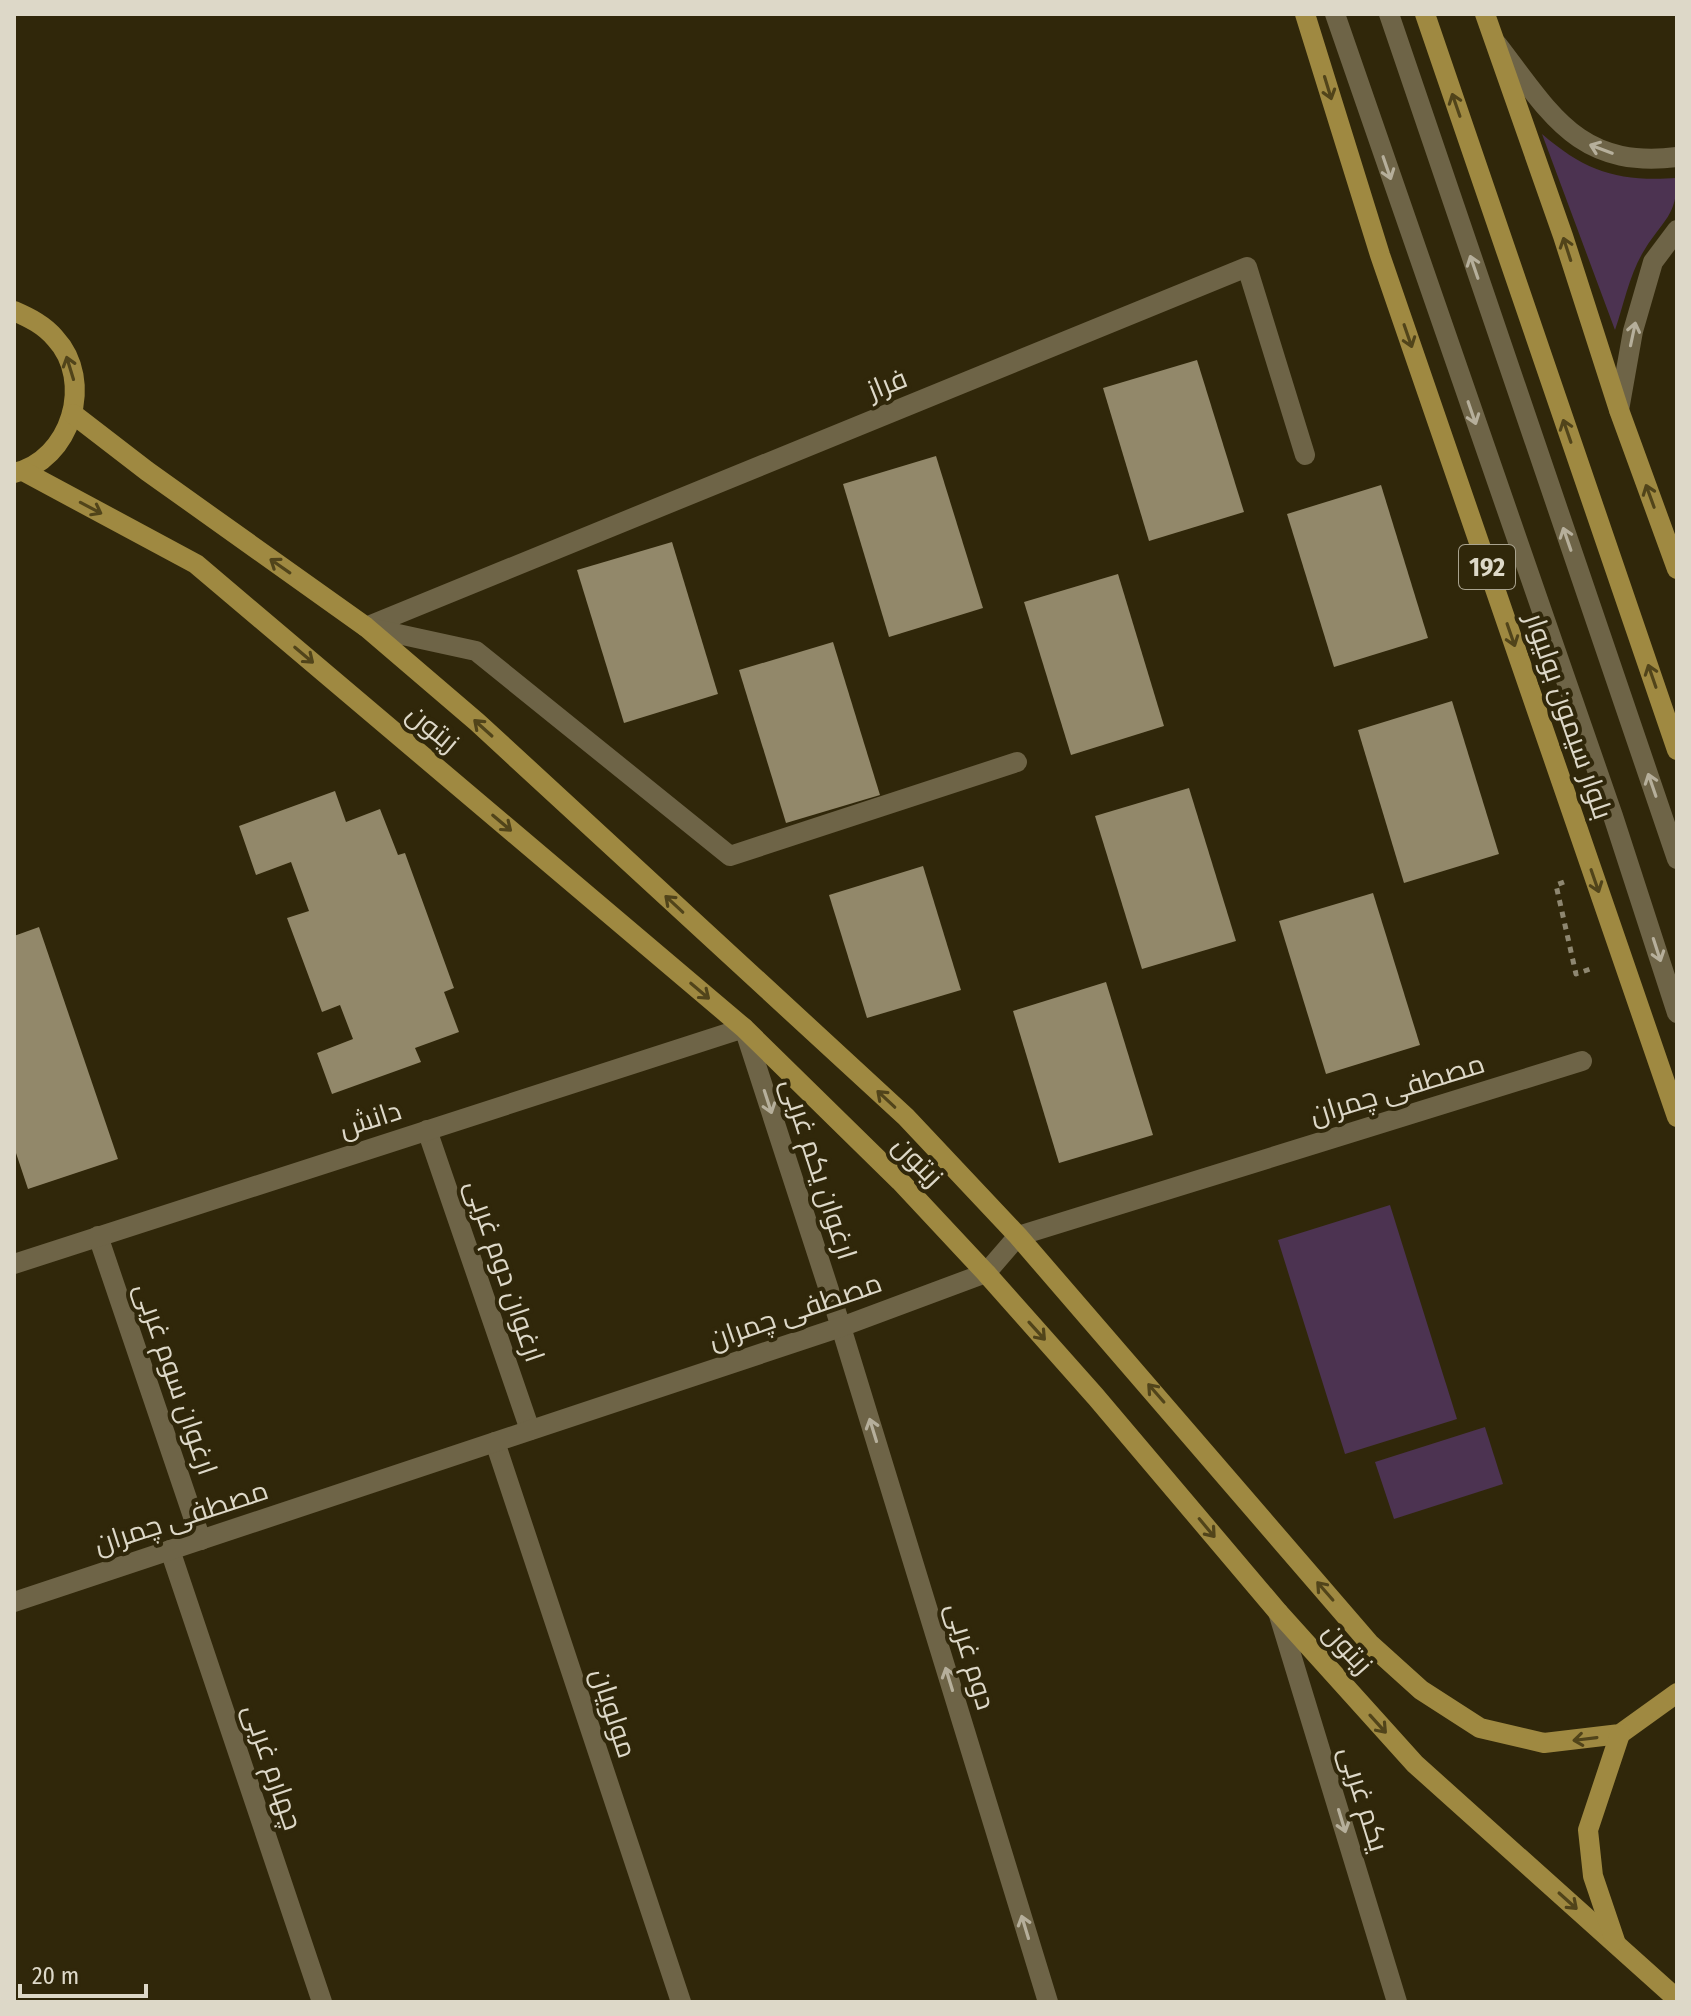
<svg xmlns="http://www.w3.org/2000/svg" width="1691" height="2016" viewBox="0 0 1691 2016" font-family="'Fira Sans Condensed',Cairo,sans-serif">
  <style>
    .green { fill: #4c3351 }
    .building { fill: #92886a }
    .lines { fill: none; stroke-linecap: round; stroke-linejoin: round }
    .path { stroke: #8e8771; stroke-width: 5; stroke-dasharray: 6 6; stroke-linecap: butt }
    .minor { stroke: #6e6447; stroke-width: 20 }
    .major { stroke: #9f8941; stroke-width: 20 }
    .oneway { stroke: #51441a }
    .oneway2 { stroke: #b6af9b }
    .labels { text-anchor: middle; dominant-baseline: central; stroke-width: 8; stroke-linejoin: round; paint-order: stroke }
    .shield { fill: #30270a; stroke: #a9a38f; stroke-width: 2 }
    .shield-label { font-size: 26px; font-weight: bold; fill: #ddd8c8 }
    .street-label { font-size: 28px; fill: #ddd8c8; stroke: #30270a }
  </style>
  <rect width="100%" height="100%" fill="#30270a"/>
  <!-- green -->
  <g class="green">
    <path d="M1542,134C1586,172 1619,182 1677,178C1677,216 1663,220 1645,249C1630,272 1624,304 1615,330Z"/>
    <path d="M1390,1205L1457,1419L1345,1454L1278,1240Z"/>
    <path d="M1485,1427L1503,1484L1394,1519L1375,1462Z"/>
  </g>
  <!-- building -->
  <g class="building">
    <path d="M1197,360L1244,512L1149,541L1103,388Z"/>
    <path d="M936,456L983,608L889,637L843,484Z"/>
    <path d="M1381,485L1428,638L1334,667L1287,514Z"/>
    <path d="M672,542L718,694L624,723L577,570Z"/>
    <path d="M1118,574L1164,726L1071,755L1024,602Z"/>
    <path d="M833,642L880,795L786,823L739,670Z"/>
    <path d="M1452,701L1499,854L1404,883L1358,730Z"/>
    <path d="M1189,788L1236,941L1142,969L1095,816Z"/>
    <path d="M335,791L346,822L380,809L398,855L405,853L454,988L444,992L459,1032L415,1048L421,1062L332,1094L317,1053L353,1039L340,1005L322,1012L287,918L309,911L291,862L256,875L239,826Z"/>
    <path d="M923,866L961,990L867,1018L829,895Z"/>
    <path d="M1373,893L1420,1045L1326,1074L1279,921Z"/>
    <path d="M39,927L118,1159L28,1189L14,1147V936Z"/>
    <path d="M1106,982L1153,1135L1059,1163L1013,1011Z"/>
  </g>
  <g class="lines">
    <!-- path -->
    <path class="path" d="M1564,882L1556,885L1576,974L1593,968"/>
    <!-- minor -->
    <g class="minor">
      <path d="M1335,14L1613,816L1677,1013"/>
      <path d="M1389,14L1677,859"/>
      <path d="M1497,44C1551,114 1578,169 1677,157"/>
      <path d="M1619,410L1633,331L1653,262L1677,230"/>
      <path d="M366,627L1247,267L1305,455"/>
      <path d="M366,627L476,651L730,856L1017,762"/>
      <path d="M427,1130L530,1430"/>
      <path d="M98,1236L201,1540"/>
      <path d="M14,1264L744,1028L841,1327L1048,2002"/>
      <path d="M495,1442L681,2002"/>
      <path d="M170,1550L322,2002"/>
      <path d="M14,1602L841,1327L986,1273L1018,1236L1582,1061"/>
      <path d="M1278,1612L1397,2002"/>
    </g>
    <!-- major -->
    <g class="major">
      <path d="M1305,14L1380,255L1677,1117"/>
      <path d="M1425,14L1677,750"/>
      <path d="M1485,14L1563,236L1619,410L1677,569"/>
      <path d="M14,311C30,318 44,325 55,338C95,381 71,460 14,473"/>
      <path d="M73,414L147,471L366,627L477,722L906,1117L1018,1236L1370,1644L1421,1690L1480,1728L1544,1743L1620,1734L1677,1693"/>
      <path d="M23,471L196,564L744,1028L900,1181L986,1273L1096,1397L1278,1612L1415,1764L1677,1999"/>
      <path d="M1615,1941L1593,1876L1588,1830L1620,1734"/>
    </g>
  </g>
  <!-- one-way arrows -->
  <defs><path id="oneway-shaft" d="M-6 0H5M1.5-3L5.5 0L1.5 3" fill="none" stroke-width="1.6" stroke-linecap="round" stroke-linejoin="round" transform="scale(2)"/></defs>
  <g class="oneway">
    <use href="#oneway-shaft" transform="translate(1328 88) rotate(73)"/>
    <use href="#oneway-shaft" transform="translate(1456 105) rotate(-109)"/>
    <use href="#oneway-shaft" transform="translate(1567 249) rotate(-108)"/>
    <use href="#oneway-shaft" transform="translate(1408 336) rotate(71)"/>
    <use href="#oneway-shaft" transform="translate(70 368) rotate(-107)"/>
    <use href="#oneway-shaft" transform="translate(1567 431) rotate(-109)"/>
    <use href="#oneway-shaft" transform="translate(1650 496) rotate(-110)"/>
    <use href="#oneway-shaft" transform="translate(91 508) rotate(28)"/>
    <use href="#oneway-shaft" transform="translate(280 566) rotate(-145)"/>
    <use href="#oneway-shaft" transform="translate(1511 635) rotate(71)"/>
    <use href="#oneway-shaft" transform="translate(304 655) rotate(40)"/>
    <use href="#oneway-shaft" transform="translate(1652 676) rotate(-109)"/>
    <use href="#oneway-shaft" transform="translate(483 728) rotate(-138)"/>
    <use href="#oneway-shaft" transform="translate(502 823) rotate(40)"/>
    <use href="#oneway-shaft" transform="translate(1595 881) rotate(71)"/>
    <use href="#oneway-shaft" transform="translate(674 904) rotate(-137)"/>
    <use href="#oneway-shaft" transform="translate(700 991) rotate(40)"/>
    <use href="#oneway-shaft" transform="translate(886 1099) rotate(-137)"/>
    <use href="#oneway-shaft" transform="translate(1037 1331) rotate(48)"/>
    <use href="#oneway-shaft" transform="translate(1156 1393) rotate(-131)"/>
    <use href="#oneway-shaft" transform="translate(1207 1528) rotate(50)"/>
    <use href="#oneway-shaft" transform="translate(1325 1591) rotate(-131)"/>
    <use href="#oneway-shaft" transform="translate(1378 1724) rotate(48)"/>
    <use href="#oneway-shaft" transform="translate(1585 1739) rotate(173)"/>
    <use href="#oneway-shaft" transform="translate(1568 1901) rotate(42)"/>
  </g>
  <g class="oneway2">
    <use href="#oneway-shaft" transform="translate(1601 149) rotate(-159)"/>
    <use href="#oneway-shaft" transform="translate(1387 168) rotate(71)"/>
    <use href="#oneway-shaft" transform="translate(1474 267) rotate(-109)"/>
    <use href="#oneway-shaft" transform="translate(1633 334) rotate(-78)"/>
    <use href="#oneway-shaft" transform="translate(1472 413) rotate(71)"/>
    <use href="#oneway-shaft" transform="translate(1567 539) rotate(-109)"/>
    <use href="#oneway-shaft" transform="translate(1652 785) rotate(-109)"/>
    <use href="#oneway-shaft" transform="translate(1657 950) rotate(72)"/>
    <use href="#oneway-shaft" transform="translate(768 1102) rotate(72)"/>
    <use href="#oneway-shaft" transform="translate(873 1430) rotate(-107)"/>
    <use href="#oneway-shaft" transform="translate(949 1679) rotate(-107)"/>
    <use href="#oneway-shaft" transform="translate(1342 1821) rotate(73)"/>
    <use href="#oneway-shaft" transform="translate(1025 1927) rotate(-107)"/>
  </g>
  <g class="labels">
    <!-- shield labels -->
    <rect class="shield" x="1459" y="545" width="56" height="44" rx="6"/>
    <g class="shield-label">
      <text x="1487" y="567">192</text>
    </g>
    <!-- street labels -->
    <g class="street-label">
      <text transform="translate(887 384) rotate(-22)">فراز</text>
      <text transform="translate(1569 716) rotate(71)">بلوار سیمون بولیوار</text>
      <text transform="translate(433 728) rotate(40)">زیتون</text>
      <text transform="translate(1397 1089) rotate(-17)">مصطفی چمران</text>
      <text transform="translate(370 1119) rotate(-18)">دانش</text>
      <text transform="translate(918 1161) rotate(46)">زیتون</text>
      <text transform="translate(819 1169) rotate(72)">ارغوان یکم غربی</text>
      <text transform="translate(505 1271) rotate(71)">ارغوان دوم غربی</text>
      <text transform="translate(795 1311) rotate(-19)">مصطفی چمران</text>
      <text transform="translate(176 1379) rotate(71)">ارغوان سوم غربی</text>
      <text transform="translate(181 1517) rotate(-18)">مصطفی چمران</text>
      <text transform="translate(1348 1648) rotate(48)">زیتون</text>
      <text transform="translate(971 1656) rotate(73)">دوم غربی</text>
      <text transform="translate(614 1713) rotate(72)">مولویان</text>
      <text transform="translate(273 1767) rotate(71)">چهارم غربی</text>
      <text transform="translate(1364 1799) rotate(73)">یکم غربی</text>
    </g>
  </g>
  <!-- border -->
  <rect width="1691" height="2016" fill="none" stroke="#ddd8c8" stroke-width="32"/>
  <!-- scale -->
  <path d="M20 1984v12h126v-12" fill="none" stroke="#ddd8c8" stroke-width="4"/>
  <text x="32" y="1984" font-size="24" fill="#ddd8c8" stroke="#30270a" stroke-width="6" paint-order="stroke">20 m</text>
</svg>
